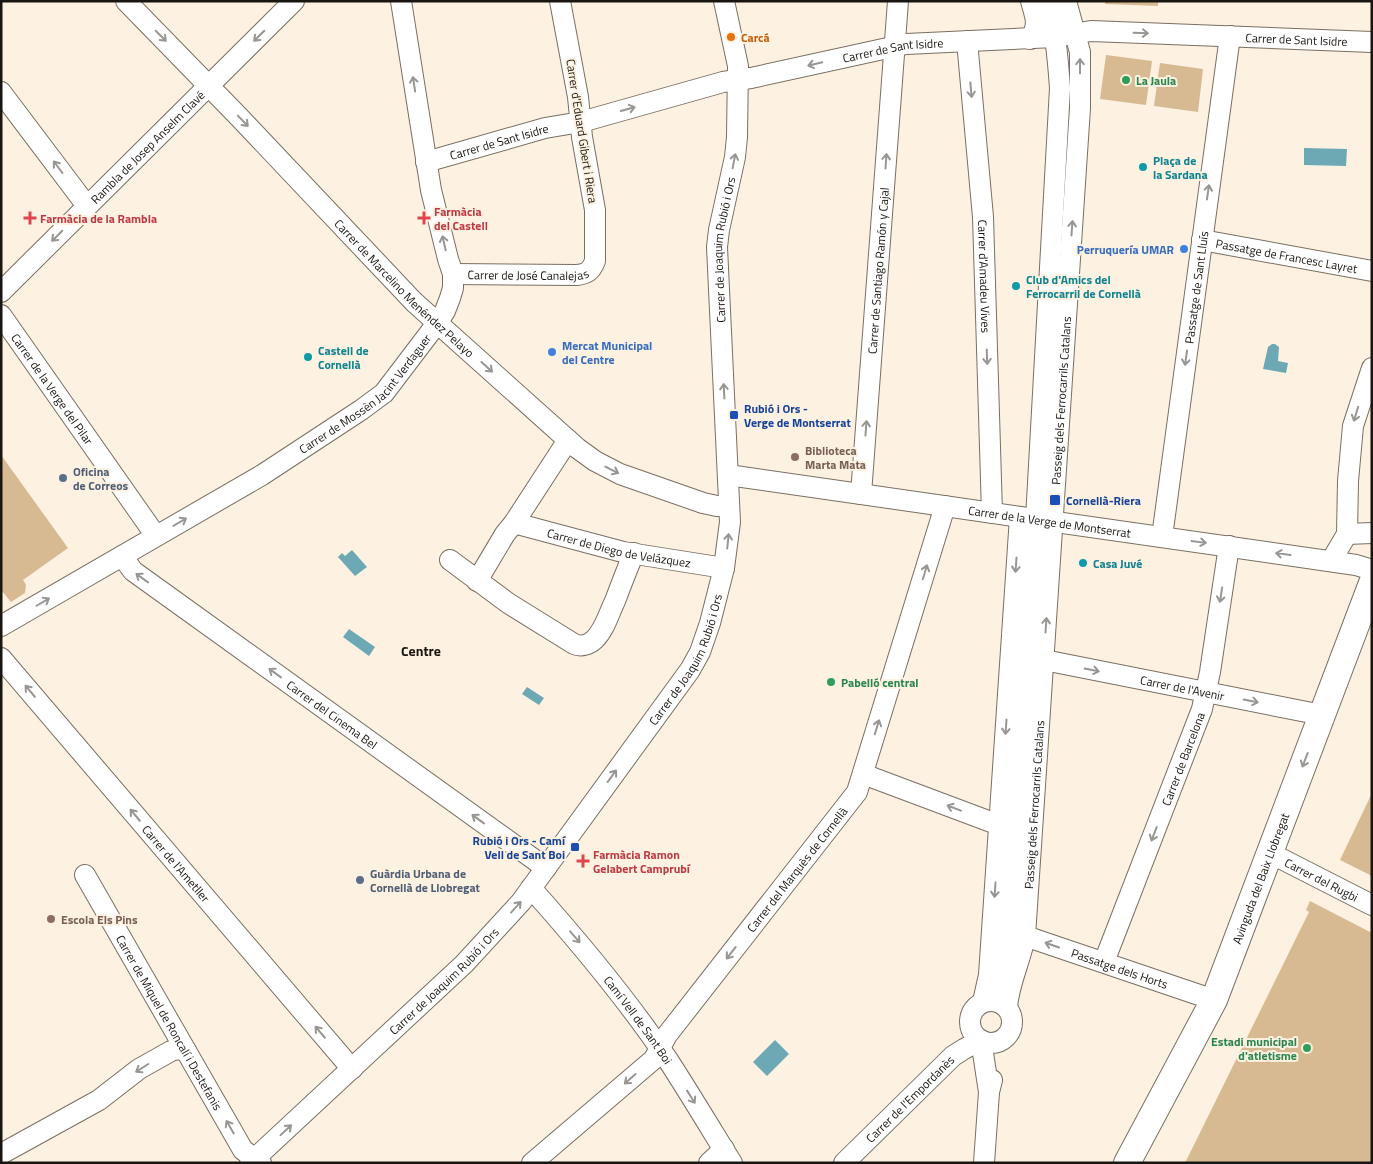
<svg xmlns="http://www.w3.org/2000/svg" width="1373" height="1164" viewBox="0 0 1373 1164" font-family="'Titillium Web',sans-serif">
  <style>
    .green { fill: #d7ba92 }
    .water { fill: #6ca9b4 }
    .lines { fill: none; stroke-linecap: round; stroke-linejoin: round }
    .minor-casing { stroke: #796f61; stroke-width: 22 }
    .major-casing { stroke: #796f61; stroke-width: 28 }
    .minor { stroke: #fff; stroke-width: 20 }
    .major { stroke: #fff; stroke-width: 26 }
    .oneway { stroke: #989693 }
    .food-dot { fill: #e8710a; stroke: #fdf1e2; stroke-width: 2 }
    .leisure-dot { fill: #2e9e5b; stroke: #fdf1e2; stroke-width: 2 }
    .culture-dot { fill: #0f9aa8; stroke: #fdf1e2; stroke-width: 2 }
    .health-dot { fill: #e0444e; stroke: #fdf1e2; stroke-width: 2 }
    .shop-dot { fill: #3f7fe0; stroke: #fdf1e2; stroke-width: 2 }
    .transit-dot { fill: #1a4fb4; stroke: #fdf1e2; stroke-width: 2 }
    .education-dot { fill: #8d6e63; stroke: #fdf1e2; stroke-width: 2 }
    .service-dot { fill: #5c6f8a; stroke: #fdf1e2; stroke-width: 2 }
    .labels { text-anchor: middle; dominant-baseline: central; stroke-width: 4; stroke-linejoin: round; paint-order: stroke }
    .food-label { font-size: 12px; font-weight: bold; fill: #c56008; stroke: #fdf1e2; text-anchor: start }
    .street-label { font-size: 12px; fill: #191510; stroke: #fdf1e2 }
    .leisure-label { font-size: 12px; font-weight: bold; fill: #27864d; stroke: #fdf1e2; text-anchor: start }
    .culture-label { font-size: 12px; font-weight: bold; fill: #0d838f; stroke: #fdf1e2; text-anchor: start }
    .health-label { font-size: 12px; font-weight: bold; fill: #be3a42; stroke: #fdf1e2; text-anchor: start }
    .shop-label { font-size: 12px; font-weight: bold; fill: #366cbe; stroke: #fdf1e2; text-anchor: end }
    .transit-label { font-size: 12px; font-weight: bold; fill: #164399; stroke: #fdf1e2; text-anchor: start }
    .education-label { font-size: 12px; font-weight: bold; fill: #785e54; stroke: #fdf1e2; text-anchor: start }
    .service-label { font-size: 12px; font-weight: bold; fill: #4e5e75; stroke: #fdf1e2; text-anchor: start }
    .neighbourhood-label { font-size: 14px; font-weight: bold; fill: #191510; stroke: #fdf1e2 }
  </style>
  <rect width="100%" height="100%" fill="#fdf1e2"/>
  <!-- green -->
  <g class="green">
    <path d="M1105,1H1158V6L1105,4Z"/>
    <path d="M1106,55L1152,61L1146,105L1100,99Z"/>
    <path d="M1160,63L1203,69L1198,112L1154,106Z"/>
    <path d="M1,455L68,548L23,580L26,585L25,593L11,602L1,590Z"/>
    <path d="M1372,793V876L1340,860Z"/>
    <path d="M1310,901L1372,933V1163H1185L1309,912L1306,910Z"/>
  </g>
  <!-- water -->
  <g class="water">
    <path d="M1304,148L1347,149L1346,166L1304,165Z"/>
    <path d="M1272,344H1275L1279,347L1278,361L1288,363L1286,373L1263,369L1268,347Z"/>
    <path d="M352,550L367,567L355,576L338,557L342,553L345,556Z"/>
    <path d="M349,629L375,647L369,656L343,637Z"/>
    <path d="M527,687L544,698L539,705L522,694Z"/>
    <path d="M775,1040L789,1054L767,1076L753,1062Z"/>
  </g>
  <g class="lines">
    <!-- minor casing -->
    <g class="minor-casing">
      <g id="minor">
        <path id="s1" d="M126,1L239,117L414,302L577,448L595,461L620,474L703,503L717,506H729"/>
        <path d="M1030,39C1040,25 1035,16 1031,1"/>
        <path id="s2" d="M967,41L983,217L992,513"/>
        <path d="M1,92L87,206"/>
        <path id="s3" d="M426,162L545,128L581,122L723,82L751,78L906,44L1055,37L1091,31L1372,42"/>
        <path id="s4" d="M1202,240L1372,271"/>
        <path id="s5" d="M453,274L577,275C587,274 591,271 595,261V210L582,137L578,97L560,1"/>
        <path id="s6" d="M1,292L294,1"/>
        <path id="s7" d="M1,315L156,536"/>
        <path id="s8" d="M728,475L1356,565L1372,570"/>
        <path id="s9" d="M861,494L898,1"/>
        <path id="s10" d="M514,523L623,552L724,568"/>
        <path d="M1347,534L1372,533"/>
        <path id="s11" d="M1162,537L1230,36"/>
        <path id="s12" d="M122,556L133,571L546,868"/>
        <path d="M450,560L508,603L574,644C581,647 589,645 595,639C605,629 609,613 615,601C621,585 627,569 634,553"/>
        <path d="M1331,561L1347,534L1348,481L1353,426L1372,368"/>
        <path d="M477,581L505,534L514,523L568,440"/>
        <path id="s13" d="M1,626L262,475L361,410L384,393L438,322L445,311L450,298L453,288V274L448,259L431,190L401,1"/>
        <path id="s14" d="M1,658L352,1069"/>
        <path id="s15" d="M1044,660L1322,715"/>
        <path d="M863,774L999,825"/>
        <path id="s16" d="M1270,853L1372,905"/>
        <path id="s17" d="M85,875L243,1150L261,1163"/>
        <path id="s18" d="M531,888C580,943 627,999 668,1060C690,1094 711,1129 732,1163"/>
        <path id="s19" d="M1025,936L1214,1000"/>
        <path id="s20" d="M1104,962L1202,709L1210,672L1229,546"/>
        <path d="M999,986L1009,937L1036,519L1060,88C1058,59 1055,30 1049,1"/>
        <circle cx="991" cy="1022" r="21"/>
        <path d="M983,1002L989,975L1020,517"/>
        <path id="s21" d="M1007,1007C1009,982 1021,960 1025,936L1080,108V52L1066,1"/>
        <path d="M1,1154L99,1100L139,1069L171,1051L178,1049L186,1051"/>
        <path id="s22" d="M250,1163L464,964L521,902L690,670L700,652L710,623L724,568L730,522L717,247L719,230L735,157L737,137L738,66L724,1"/>
        <path id="s23" d="M532,1163L654,1059L667,1035L857,792L945,506"/>
        <path d="M709,1163L724,1149"/>
        <path id="s24" d="M844,1163L953,1056L964,1049L981,1040L989,1092"/>
        <path d="M984,1163L989,1092L992,1080"/>
      </g>
    </g>
    <!-- major casing -->
    <g class="major-casing">
      <g id="major">
        <path id="s25" d="M1127,1163L1214,1000L1372,583"/>
      </g>
    </g>
    <!-- minor -->
    <use href="#minor" class="minor"/>
    <!-- major -->
    <use href="#major" class="major"/>
  </g>
  <!-- one-way arrows -->
  <defs><path id="oneway-shaft" d="M-6 0H5M1.5-3L5.5 0L1.5 3" fill="none" stroke-width="1.6" stroke-linecap="round" stroke-linejoin="round" transform="scale(1.25)"/></defs>
  <g class="oneway">
    <use href="#oneway-shaft" transform="translate(1141 33) rotate(2)"/>
    <use href="#oneway-shaft" transform="translate(161 36) rotate(45)"/>
    <use href="#oneway-shaft" transform="translate(259 36) rotate(135)"/>
    <use href="#oneway-shaft" transform="translate(815 64) rotate(167)"/>
    <use href="#oneway-shaft" transform="translate(1080 66) rotate(-90)"/>
    <use href="#oneway-shaft" transform="translate(414 84) rotate(-99)"/>
    <use href="#oneway-shaft" transform="translate(971 90) rotate(85)"/>
    <use href="#oneway-shaft" transform="translate(628 109) rotate(-16)"/>
    <use href="#oneway-shaft" transform="translate(243 121) rotate(46)"/>
    <use href="#oneway-shaft" transform="translate(734 161) rotate(-79)"/>
    <use href="#oneway-shaft" transform="translate(886 161) rotate(-86)"/>
    <use href="#oneway-shaft" transform="translate(58 167) rotate(-127)"/>
    <use href="#oneway-shaft" transform="translate(1208 192) rotate(-82)"/>
    <use href="#oneway-shaft" transform="translate(1072 228) rotate(-86)"/>
    <use href="#oneway-shaft" transform="translate(57 236) rotate(135)"/>
    <use href="#oneway-shaft" transform="translate(444 243) rotate(-103)"/>
    <use href="#oneway-shaft" transform="translate(987 357) rotate(88)"/>
    <use href="#oneway-shaft" transform="translate(1186 358) rotate(98)"/>
    <use href="#oneway-shaft" transform="translate(487 367) rotate(42)"/>
    <use href="#oneway-shaft" transform="translate(724 391) rotate(-93)"/>
    <use href="#oneway-shaft" transform="translate(1356 414) rotate(107)"/>
    <use href="#oneway-shaft" transform="translate(866 428) rotate(-86)"/>
    <use href="#oneway-shaft" transform="translate(612 470) rotate(27)"/>
    <use href="#oneway-shaft" transform="translate(180 522) rotate(-30)"/>
    <use href="#oneway-shaft" transform="translate(728 541) rotate(-84)"/>
    <use href="#oneway-shaft" transform="translate(1199 542) rotate(8)"/>
    <use href="#oneway-shaft" transform="translate(1283 554) rotate(-172)"/>
    <use href="#oneway-shaft" transform="translate(1016 565) rotate(94)"/>
    <use href="#oneway-shaft" transform="translate(925 572) rotate(-73)"/>
    <use href="#oneway-shaft" transform="translate(142 578) rotate(-144)"/>
    <use href="#oneway-shaft" transform="translate(1221 595) rotate(99)"/>
    <use href="#oneway-shaft" transform="translate(43 602) rotate(-30)"/>
    <use href="#oneway-shaft" transform="translate(1046 625) rotate(-86)"/>
    <use href="#oneway-shaft" transform="translate(1092 670) rotate(11)"/>
    <use href="#oneway-shaft" transform="translate(275 673) rotate(-144)"/>
    <use href="#oneway-shaft" transform="translate(30 691) rotate(-130)"/>
    <use href="#oneway-shaft" transform="translate(1251 701) rotate(11)"/>
    <use href="#oneway-shaft" transform="translate(877 727) rotate(-73)"/>
    <use href="#oneway-shaft" transform="translate(1006 727) rotate(94)"/>
    <use href="#oneway-shaft" transform="translate(1305 760) rotate(111)"/>
    <use href="#oneway-shaft" transform="translate(612 776) rotate(-54)"/>
    <use href="#oneway-shaft" transform="translate(954 808) rotate(-159)"/>
    <use href="#oneway-shaft" transform="translate(135 815) rotate(-130)"/>
    <use href="#oneway-shaft" transform="translate(478 819) rotate(-144)"/>
    <use href="#oneway-shaft" transform="translate(1154 834) rotate(111)"/>
    <use href="#oneway-shaft" transform="translate(995 890) rotate(94)"/>
    <use href="#oneway-shaft" transform="translate(516 907) rotate(-48)"/>
    <use href="#oneway-shaft" transform="translate(575 937) rotate(49)"/>
    <use href="#oneway-shaft" transform="translate(1052 945) rotate(-161)"/>
    <use href="#oneway-shaft" transform="translate(731 953) rotate(128)"/>
    <use href="#oneway-shaft" transform="translate(320 1032) rotate(-130)"/>
    <use href="#oneway-shaft" transform="translate(142 1068) rotate(148)"/>
    <use href="#oneway-shaft" transform="translate(630 1079) rotate(139)"/>
    <use href="#oneway-shaft" transform="translate(691 1097) rotate(58)"/>
    <use href="#oneway-shaft" transform="translate(230 1127) rotate(-120)"/>
    <use href="#oneway-shaft" transform="translate(286 1130) rotate(-43)"/>
  </g>
  <!-- markers -->
  <circle class="food-dot" cx="731" cy="37" r="5"/>
  <g class="leisure-dot">
    <circle cx="1126" cy="80" r="5"/>
    <circle cx="831" cy="682" r="5"/>
    <circle cx="1307" cy="1048" r="5"/>
  </g>
  <g class="culture-dot">
    <circle cx="1143" cy="167" r="5"/>
    <circle cx="1016" cy="286" r="5"/>
    <circle cx="308" cy="357" r="5"/>
    <circle cx="1083" cy="563" r="5"/>
  </g>
  <g class="health-dot">
    <path d="M27.5 210.5h5v5h5v5h-5v5h-5v-5h-5v-5h5z"/>
    <path d="M421.5 210.5h5v5h5v5h-5v5h-5v-5h-5v-5h5z"/>
    <path d="M580.5 853.5h5v5h5v5h-5v5h-5v-5h-5v-5h5z"/>
  </g>
  <g class="shop-dot">
    <circle cx="1184" cy="249" r="5"/>
    <circle cx="552" cy="352" r="5"/>
  </g>
  <g class="transit-dot">
    <rect x="729" y="410" width="10" height="10" rx="2.5"/>
    <rect x="1049" y="494" width="12" height="12" rx="2.5"/>
    <rect x="570" y="842" width="10" height="10" rx="2.5"/>
  </g>
  <g class="education-dot">
    <circle cx="795" cy="457" r="5"/>
    <circle cx="51" cy="919" r="5"/>
  </g>
  <g class="service-dot">
    <circle cx="63" cy="478" r="5"/>
    <circle cx="360" cy="880" r="5"/>
  </g>
  <g class="labels">
    <!-- food labels -->
    <g class="food-label">
      <text x="741" y="37">Carcá</text>
    </g>
    <!-- street labels -->
    <g class="street-label">
      <text stroke="none"><textPath href="#s3" startOffset="886">Carrer de Sant Isidre</textPath></text>
      <text stroke="none"><textPath href="#s3" startOffset="481">Carrer de Sant Isidre</textPath></text>
      <text transform="translate(582 131) rotate(81)">Carrer d'Eduard Gibert i Riera</text>
      <text stroke="none"><textPath href="#s3" startOffset="76">Carrer de Sant Isidre</textPath></text>
      <text stroke="none"><textPath href="#s6" startOffset="206">Rambla de Josep Anselm Clavé</textPath></text>
      <text stroke="none"><textPath href="#s22" startOffset="1091">Carrer de Joaquim Rubió i Ors</textPath></text>
      <text stroke="none"><textPath href="#s4" startOffset="86">Passatge de Francesc Layret</textPath></text>
      <text stroke="none"><textPath href="#s9" startOffset="224">Carrer de Santiago Ramón y Cajal</textPath></text>
      <text stroke="none"><textPath href="#s5" startOffset="75">Carrer de José Canalejas</textPath></text>
      <text stroke="none"><textPath href="#s2" startOffset="236">Carrer d'Amadeu Vives</textPath></text>
      <text stroke="none"><textPath href="#s1" startOffset="400">Carrer de Marcelino Menéndez Pelayo</textPath></text>
      <text stroke="none"><textPath href="#s11" startOffset="252">Passatge de Sant Lluís</textPath></text>
      <text stroke="none"><textPath href="#s7" startOffset="90">Carrer de la Verge del Pilar</textPath></text>
      <text stroke="none"><textPath href="#s13" startOffset="434">Carrer de Mossèn Jacint Verdaguer</textPath></text>
      <text stroke="none"><textPath href="#s21" startOffset="610">Passeig dels Ferrocarrils Catalans</textPath></text>
      <text stroke="none"><textPath href="#s8" startOffset="325">Carrer de la Verge de Montserrat</textPath></text>
      <text stroke="none"><textPath href="#s10" startOffset="108">Carrer de Diego de Velázquez</textPath></text>
      <text stroke="none"><textPath href="#s22" startOffset="671">Carrer de Joaquim Rubió i Ors</textPath></text>
      <text stroke="none"><textPath href="#s15" startOffset="141">Carrer de l'Avenir</textPath></text>
      <text stroke="none"><textPath href="#s12" startOffset="264">Carrer del Cinema Bel</textPath></text>
      <text stroke="none"><textPath href="#s20" startOffset="218">Carrer de Barcelona</textPath></text>
      <text stroke="none"><textPath href="#s21" startOffset="205">Passeig dels Ferrocarrils Catalans</textPath></text>
      <text stroke="none"><textPath href="#s14" startOffset="270">Carrer de l'Ametller</textPath></text>
      <text stroke="none"><textPath href="#s23" startOffset="398">Carrer del Marquès de Cornellà</textPath></text>
      <text stroke="none"><textPath href="#s25" startOffset="315">Avinguda del Baix Llobregat</textPath></text>
      <text stroke="none"><textPath href="#s16" startOffset="58">Carrer del Rugbi</textPath></text>
      <text stroke="none"><textPath href="#s19" startOffset="100">Passatge dels Horts</textPath></text>
      <text stroke="none"><textPath href="#s22" startOffset="266">Carrer de Joaquim Rubió i Ors</textPath></text>
      <text stroke="none"><textPath href="#s18" startOffset="170">Camí Vell de Sant Boi</textPath></text>
      <text stroke="none"><textPath href="#s17" startOffset="170">Carrer de Miquel de Roncalí i Destefanis</textPath></text>
      <text stroke="none"><textPath href="#s24" startOffset="92">Carrer de l'Empordanès</textPath></text>
    </g>
    <!-- leisure labels -->
    <g class="leisure-label">
      <text x="1136" y="80">La Jaula</text>
      <text x="841" y="682">Pabelló central</text>
      <text x="1297" y="1041" text-anchor="end">Estadi municipal<tspan x="1297" dy="14">d'atletisme</tspan></text>
    </g>
    <!-- culture labels -->
    <g class="culture-label">
      <text x="1153" y="160">Plaça de<tspan x="1153" dy="14">la Sardana</tspan></text>
      <text x="1026" y="279">Club d'Amics del<tspan x="1026" dy="14">Ferrocarril de Cornellà</tspan></text>
      <text x="318" y="350">Castell de<tspan x="318" dy="14">Cornellà</tspan></text>
      <text x="1093" y="563">Casa Juvé</text>
    </g>
    <!-- health labels -->
    <g class="health-label">
      <text x="434" y="211">Farmàcia<tspan x="434" dy="14">del Castell</tspan></text>
      <text x="40" y="218">Farmàcia de la Rambla</text>
      <text x="593" y="854">Farmàcia Ramon<tspan x="593" dy="14">Gelabert Camprubí</tspan></text>
    </g>
    <!-- shop labels -->
    <g class="shop-label">
      <text x="1174" y="249">Perruquería UMAR</text>
      <text x="562" y="345" text-anchor="start">Mercat Municipal<tspan x="562" dy="14">del Centre</tspan></text>
    </g>
    <!-- transit labels -->
    <g class="transit-label">
      <text x="744" y="408">Rubió i Ors -<tspan x="744" dy="14">Verge de Montserrat</tspan></text>
      <text x="1066" y="500">Cornellà-Riera</text>
      <text x="565" y="840" text-anchor="end">Rubió i Ors - Camí<tspan x="565" dy="14">Vell de Sant Boi</tspan></text>
    </g>
    <!-- education labels -->
    <g class="education-label">
      <text x="805" y="450">Biblioteca<tspan x="805" dy="14">Marta Mata</tspan></text>
      <text x="61" y="919">Escola Els Pins</text>
    </g>
    <!-- service labels -->
    <g class="service-label">
      <text x="73" y="471">Oficina<tspan x="73" dy="14">de Correos</tspan></text>
      <text x="370" y="873">Guàrdia Urbana de<tspan x="370" dy="14">Cornellà de Llobregat</tspan></text>
    </g>
    <!-- neighbourhood labels -->
    <g class="neighbourhood-label">
      <text x="421" y="650">Centre</text>
    </g>
  </g>
  <!-- border -->
  <rect width="1373" height="1164" fill="none" stroke="#191510" stroke-width="5"/>
</svg>
